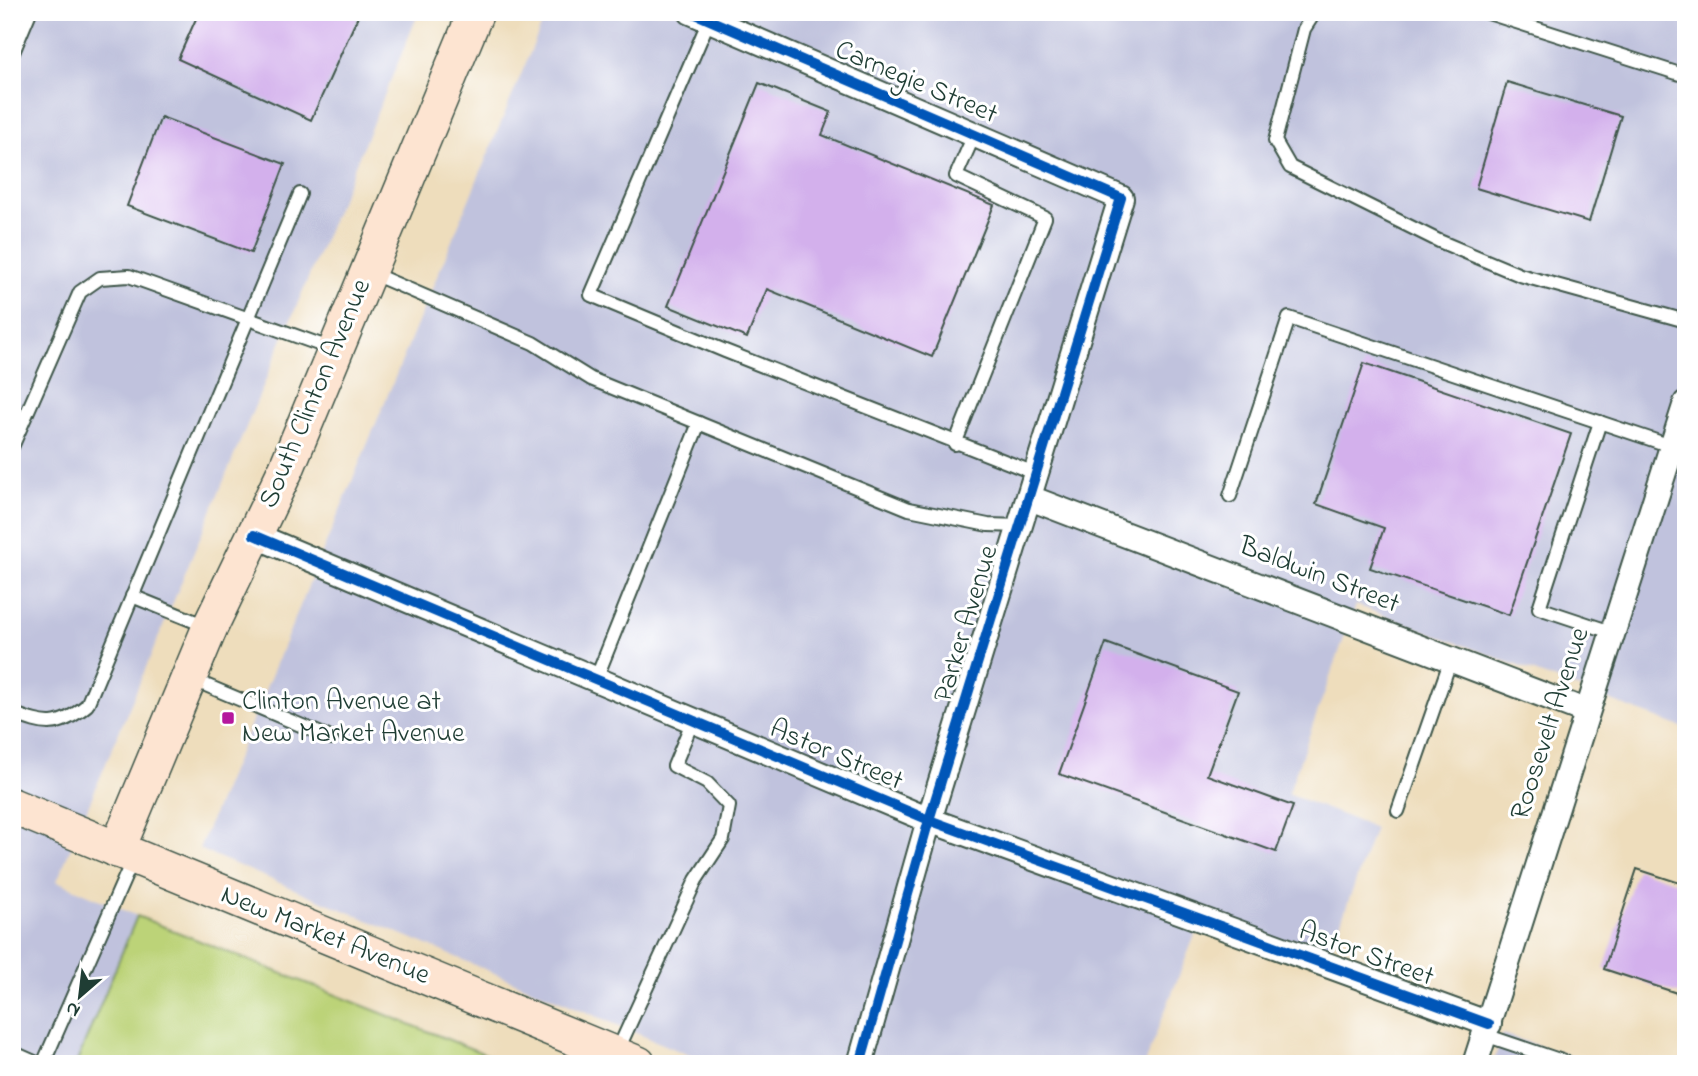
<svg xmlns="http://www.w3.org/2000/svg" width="1698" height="1076" viewBox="0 0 1698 1076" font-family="'Indie Flower',sans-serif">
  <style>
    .industrial { fill: #c0c2dd }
    .green { fill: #bcd378; stroke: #6e8856; stroke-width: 2 }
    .building { fill: #d3b0ec }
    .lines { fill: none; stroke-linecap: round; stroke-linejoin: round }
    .lane-casing { stroke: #3e5548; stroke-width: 16 }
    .street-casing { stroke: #3e5548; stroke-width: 28 }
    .secondary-casing { stroke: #3e5548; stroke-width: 38 }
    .lane { stroke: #fff; stroke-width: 12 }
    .street { stroke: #fff; stroke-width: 24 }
    .secondary { stroke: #fde4d1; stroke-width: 35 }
    .cycleway-casing { stroke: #fff; stroke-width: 15 }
    .cycleway { stroke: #0057b8; stroke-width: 10 }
    .poi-dot { fill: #b5179e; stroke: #fff; stroke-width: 2.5 }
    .labels { text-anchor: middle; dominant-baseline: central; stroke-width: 6; stroke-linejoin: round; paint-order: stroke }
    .street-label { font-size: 28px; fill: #1f3d34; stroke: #fff }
    .poi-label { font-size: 28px; fill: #1f3d34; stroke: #fff; text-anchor: start }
  </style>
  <rect width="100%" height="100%" fill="#fff"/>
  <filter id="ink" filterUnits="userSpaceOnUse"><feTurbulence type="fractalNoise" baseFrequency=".0143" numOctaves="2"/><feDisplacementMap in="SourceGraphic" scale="14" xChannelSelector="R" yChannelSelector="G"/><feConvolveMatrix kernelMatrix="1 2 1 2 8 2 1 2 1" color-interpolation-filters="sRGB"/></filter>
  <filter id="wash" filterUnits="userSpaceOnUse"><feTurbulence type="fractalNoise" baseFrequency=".00686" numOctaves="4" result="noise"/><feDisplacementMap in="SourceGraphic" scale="28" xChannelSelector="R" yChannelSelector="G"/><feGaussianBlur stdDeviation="1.57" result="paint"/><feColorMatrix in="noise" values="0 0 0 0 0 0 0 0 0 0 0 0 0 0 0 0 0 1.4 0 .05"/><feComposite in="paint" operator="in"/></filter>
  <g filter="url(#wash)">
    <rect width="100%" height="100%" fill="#eeddbc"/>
    <!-- industrial -->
    <g class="industrial">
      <path d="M12,12H419L57,881L137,916L76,1064H12Z"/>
      <path d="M547,12H1686V729L1356,605L1288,794L1375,828L1325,966L1201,920L1144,1064H710L199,849Z"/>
      <path d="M1502,1034L1595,1064H1493Z"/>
    </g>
    <!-- green -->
    <path class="green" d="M137,916L510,1064H76Z"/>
    <g id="blocks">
      <!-- building -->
      <g class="building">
        <path d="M199,12H360L311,120L178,59Z"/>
        <path d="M1507,82L1621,116L1589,222L1476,188Z"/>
        <path d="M759,83L831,112L822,135L994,205L932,357L767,289L747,338L668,306Z"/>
        <path d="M161,117L285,164L251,253L127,206Z"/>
        <path d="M1364,363L1571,434L1509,615L1370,568L1384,528L1316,504Z"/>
        <path d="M1106,643L1238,691L1207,775L1293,806L1276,852L1059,774Z"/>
        <path d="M1637,869L1686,885V996L1604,969Z"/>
      </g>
    </g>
  </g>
  <g filter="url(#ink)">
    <use href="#blocks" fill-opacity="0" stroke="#3e5548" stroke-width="2"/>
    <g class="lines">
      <!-- lane casing -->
      <g class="lane-casing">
        <g id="lane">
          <path d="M1315,12L1304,29L1275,141L1290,167L1439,241L1520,275L1686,321"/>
          <path d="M1485,12L1686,76"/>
          <path d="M709,20L591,295L725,351L1037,474"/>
          <path d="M12,55L30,12"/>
          <path d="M371,273L533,343L591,379L909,509L988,525L1021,526"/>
          <path d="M1600,422L1539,608L1611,632"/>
          <path d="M955,444L1045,218L956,176L975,133"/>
          <path d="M12,447L80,292L100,278L129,276L335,350"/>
          <path d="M1230,496L1289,318L1671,446"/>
          <path d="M132,596L206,626"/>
          <path d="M189,678L331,738"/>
          <path d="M596,679L699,423"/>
          <path d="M12,713C46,726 58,729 87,705L300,194"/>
          <path d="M1398,811L1451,659"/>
          <path d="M1485,1035L1571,1064"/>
          <path d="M12,1052L39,1064"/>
          <path d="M616,1054L696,880L723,839L729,806L707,783L674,766L693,720"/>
          <path d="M43,1064L133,859"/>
        </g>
      </g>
      <!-- street casing -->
      <g class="street-casing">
        <g id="street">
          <path d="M691,12L1121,198L929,820L860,1064"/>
          <path d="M1030,498L1585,711"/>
          <path d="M254,535L929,820L1489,1024"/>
          <path d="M1475,1064L1686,403"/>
        </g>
      </g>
      <!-- secondary casing -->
      <g class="secondary-casing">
        <g id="secondary">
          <path d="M12,806L638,1064"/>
          <path d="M117,850L210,627L287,467L476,12"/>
        </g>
      </g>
      <!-- lane -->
      <use href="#lane" class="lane"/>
      <!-- street -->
      <use href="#street" class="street"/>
      <!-- secondary -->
      <use href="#secondary" class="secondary"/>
      <!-- cycleway casing -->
      <g class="cycleway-casing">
        <g id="cycleway">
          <path d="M691,12L1121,198L929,820L860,1064"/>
          <path d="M254,535L929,820L1489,1024"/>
        </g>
      </g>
      <!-- cycleway -->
      <use href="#cycleway" class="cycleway"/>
    </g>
  </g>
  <!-- markers -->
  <rect class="poi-dot" x="221" y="711" width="14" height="14" rx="3.5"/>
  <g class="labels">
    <!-- street labels -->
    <g class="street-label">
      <text transform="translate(916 83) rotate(23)">Carnegie Street</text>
      <text transform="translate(316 394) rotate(-67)">South Clinton Avenue</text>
      <text transform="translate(1319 576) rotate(21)">Baldwin Street</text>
      <text transform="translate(967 624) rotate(-73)">Parker Avenue</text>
      <text transform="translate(1551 724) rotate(-72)">Roosevelt Avenue</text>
      <text transform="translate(836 756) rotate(23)">Astor Street</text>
      <text transform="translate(325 936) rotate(22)">New Market Avenue</text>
      <text transform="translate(1366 955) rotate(20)">Astor Street</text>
    </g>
    <!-- poi labels -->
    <g class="poi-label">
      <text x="242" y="702">Clinton Avenue at<tspan x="242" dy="32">New Market Avenue</tspan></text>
    </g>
  </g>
  <!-- margin -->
  <rect width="1698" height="1076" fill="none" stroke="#fff" stroke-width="42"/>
  <!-- north arrow -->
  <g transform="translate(80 996) rotate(208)" stroke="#ffffff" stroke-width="5" paint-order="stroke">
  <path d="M0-5L12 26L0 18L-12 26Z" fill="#1f3d34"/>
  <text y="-10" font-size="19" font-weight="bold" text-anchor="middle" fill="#1f3d34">N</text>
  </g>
</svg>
